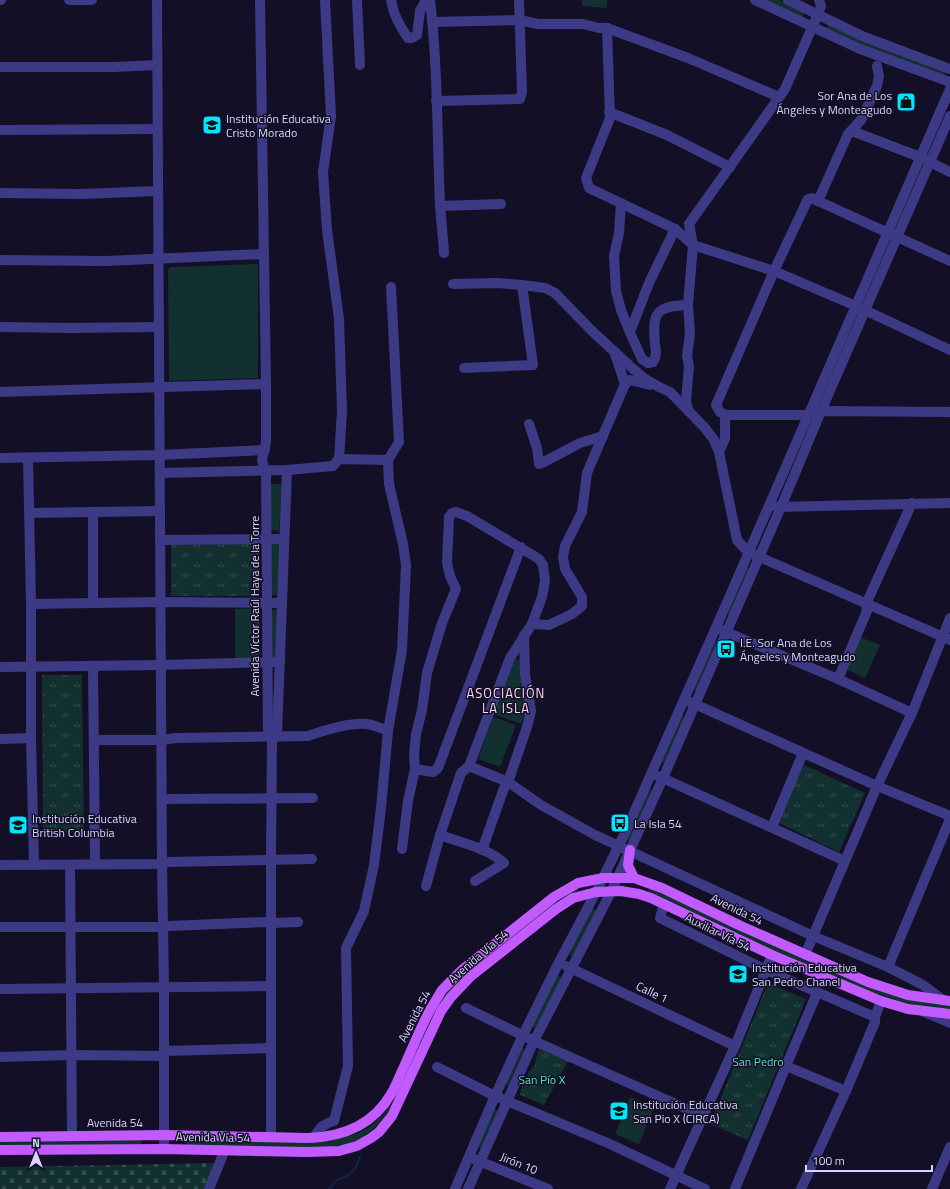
<svg xmlns="http://www.w3.org/2000/svg" width="950" height="1189" viewBox="0 0 950 1189" font-family="'Titillium Web',sans-serif">
  <style>
    .green { fill: #12302f }
    .cemetery { fill: url(#cemetery-stones) }
    .park { fill: url(#park-tufts) }
    .lines { fill: none; stroke-linecap: round; stroke-linejoin: round }
    .stream { stroke: #0c2248; stroke-width: 2.5 }
    .minor { stroke: #3d3a85; stroke-width: 10 }
    .major { stroke: #c25bff; stroke-width: 10 }
    .labels { text-anchor: middle; dominant-baseline: central; stroke-width: 3; stroke-linejoin: round; paint-order: stroke }
    .poi-label { font-size: 12px; fill: #d9d4ff; stroke: #130f26; text-anchor: start }
    .street-label { font-size: 12px; fill: #d9d4ff; stroke: #130f26 }
    .park-label { font-size: 12px; fill: #5fe0c0; stroke: #130f26 }
    .neighbourhood-label { font-size: 13px; letter-spacing: 1px; fill: #ffd6f0; stroke: #130f26 }
  </style>
  <defs>
    <pattern id="cemetery-stones" width="16" height="16" patternUnits="userSpaceOnUse"><rect width="16" height="16" fill="#12302f"/><path d="M2 7V4a2 2 0 0 1 4 0v3zM10 15v-3a2 2 0 0 1 4 0v3z" fill="#344d4e"/></pattern>
    <pattern id="park-tufts" width="24" height="20" patternUnits="userSpaceOnUse"><rect width="24" height="20" fill="#12302f"/><path d="M3 7l-1-3M5 7V3M7 7l1-3M15 17l-1-3M17 17v-4M19 17l1-3" fill="none" stroke="#344d4e"/></pattern>
  </defs>
  <rect width="100%" height="100%" fill="#130f26"/>
  <!-- green -->
  <g class="green">
    <path d="M582,0H607V8L582,6Z"/>
    <path d="M764,0H780L805,11L802,18Z"/>
    <path d="M828,24L946,71L945,76L857,43L826,29Z"/>
    <path d="M258,264V378L169,381L168,269L171,267Z"/>
    <path d="M271,484H282L279,531L271,530Z"/>
    <path d="M270,544H280L277,595H271Z"/>
    <path d="M746,567L749,568L729,615L725,613Z"/>
    <path d="M259,608L260,658L235,659V609Z"/>
    <path d="M271,610H277L275,658H272Z"/>
    <path d="M860,637L880,645L865,678L846,669Z"/>
    <path d="M714,640L717,641L696,690L693,689Z"/>
    <path d="M514,658L521,661L527,711L521,724L493,714Z"/>
    <path d="M681,715L685,717L664,763L661,761Z"/>
    <path d="M493,717L516,725L500,767L478,759Z"/>
    <path d="M649,789L652,790L630,841L627,840Z"/>
    <path d="M578,888L579,890L563,898L553,905C534,920 514,936 494,952C477,965 460,978 447,994C409,1041 408,1129 341,1146C334,1147 326,1147 319,1148L187,1146V1140L327,1141L353,1135L368,1128L383,1115L394,1100L432,1013L445,994L465,973L552,903Z"/>
    <path d="M649,888L671,897L777,946L950,1005V1010L908,1004L866,990L775,951L648,891Z"/>
    <path d="M592,908L597,910L572,957L567,954Z"/>
    <path d="M557,975L562,977L535,1028L532,1026Z"/>
    <path d="M522,1048L525,1049L508,1086L505,1084Z"/>
    <path d="M630,1097L654,1107L639,1144L615,1134Z"/>
    <path d="M493,1109L497,1111L481,1148L477,1147Z"/>
    <path d="M142,1139L141,1145L0,1146V1141Z"/>
  </g>
  <!-- cemetery -->
  <path class="cemetery" d="M217,1163L206,1189H0V1167Z"/>
  <!-- park -->
  <g class="park">
    <path d="M259,544V596H171V545Z"/>
    <path d="M42,675H82L84,832L43,833Z"/>
    <path d="M802,764L865,793L839,852L777,822Z"/>
    <path d="M768,983L806,999L748,1140L710,1124Z"/>
    <path d="M539,1049L568,1061L544,1105L520,1095L522,1086L528,1078V1073L535,1065L536,1058Z"/>
  </g>
  <g class="lines">
    <!-- stream -->
    <path class="stream" d="M329,1189C338,1176 340,1181 350,1174C355,1170 358,1163 360,1157"/>
    <!-- minor -->
    <g class="minor">
      <path d="M0,0H1"/>
      <path d="M69,0H92"/>
      <path d="M157,0L162,864L164,988V1149"/>
      <path d="M260,0L266,384V442L262,460L264,467L266,470"/>
      <path d="M325,0L331,116L323,172L327,230L339,319L342,411L339,459"/>
      <path d="M357,0L360,65"/>
      <path d="M391,0C393,13 400,27 408,38H412L417,35L420,11L426,0"/>
      <path d="M430,0C438,68 437,136 440,204C441,220 443,236 444,253"/>
      <path d="M755,0L860,49L950,82"/>
      <path d="M788,0L862,36L950,69"/>
      <path d="M432,22L519,20L538,24H583L599,28H607L688,58L779,97"/>
      <path d="M607,28L610,118L586,178L589,188L675,229L693,245L774,271L856,306L950,350"/>
      <path d="M0,67H114L157,65"/>
      <path d="M436,101L520,99L522,92L519,0"/>
      <path d="M609,112L667,135L730,167"/>
      <path d="M0,130L157,129"/>
      <path d="M852,131L920,157L950,172"/>
      <path d="M0,193L82,194L157,191"/>
      <path d="M818,201L848,134L861,120L877,86L879,76L877,66"/>
      <path d="M621,203L619,233L614,256L616,291L621,310L631,335L642,359L648,363L653,362C657,356 656,350 655,344C652,312 656,306 688,305"/>
      <path d="M440,206L501,204"/>
      <path d="M0,260L106,261L264,254"/>
      <path d="M950,261L818,201L812,198L808,199L774,271L716,405L720,412L725,415H807L821,411L950,412"/>
      <path d="M453,284L497,283L522,285L545,288L555,293L592,331L631,367L644,378L659,387L670,392L705,428L714,440L719,452L737,540L748,552L950,640"/>
      <path d="M0,327L72,328L158,327"/>
      <path d="M630,332L649,283L675,229"/>
      <path d="M614,351L625,384"/>
      <path d="M464,368L533,365L522,285"/>
      <path d="M0,392L266,384"/>
      <path d="M688,410L686,401L689,366L687,356L690,334L688,305L693,245L689,224L785,89L818,14L821,6L819,0"/>
      <path d="M529,424L537,448L539,464L542,463L580,443L603,436"/>
      <path d="M719,452L725,439V415"/>
      <path d="M0,458L159,455L265,450"/>
      <path d="M28,458L31,604V738L34,865"/>
      <path d="M266,470L268,735L271,739"/>
      <path d="M160,473L287,470L333,466L339,459L388,460"/>
      <path d="M776,507L950,503"/>
      <path d="M30,513L160,511"/>
      <path d="M93,513V603"/>
      <path d="M160,540L284,539"/>
      <path d="M31,604L160,602L282,603"/>
      <path d="M532,624L549,625L572,614L582,606V597L565,569L563,557L565,546L582,512L587,473L625,384L630,380L650,385"/>
      <path d="M719,629L838,679L912,713"/>
      <path d="M93,666L95,864"/>
      <path d="M0,667L161,665L280,662"/>
      <path d="M838,679L867,611L866,604L912,503"/>
      <path d="M688,701L877,786L950,816"/>
      <path d="M277,735L287,470"/>
      <path d="M0,739L31,738"/>
      <path d="M94,740H162L176,738L308,736C325,730 349,722 367,724C374,725 381,728 388,731"/>
      <path d="M469,766L508,782L541,805L595,835L813,936L888,967L923,985L943,1000"/>
      <path d="M415,769L433,772L438,768L521,547"/>
      <path d="M658,776L845,861"/>
      <path d="M162,799L313,798"/>
      <path d="M772,827L803,753"/>
      <path d="M440,835C461,843 488,848 504,863L475,881"/>
      <path d="M402,849L408,801L415,769L414,755L416,734L422,710L427,673L442,623L456,589L450,576L447,563L449,517L452,513L456,512L467,516L539,559L543,565L545,581L542,597L532,624L510,658L469,766L461,773L440,835L426,886"/>
      <path d="M482,850L504,788L508,782L527,727L531,711L525,674L524,635"/>
      <path d="M0,865L162,864L169,862L312,859"/>
      <path d="M70,865L72,1135"/>
      <path d="M664,904L660,918L766,970L875,1017"/>
      <path d="M0,927H163L169,926L265,922L270,923L298,922"/>
      <path d="M805,955L877,786L912,713L950,618"/>
      <path d="M566,966L735,1046"/>
      <path d="M888,967L950,819"/>
      <path d="M0,989L271,986"/>
      <path d="M466,1008L534,1041L703,1116"/>
      <path d="M924,1012L950,1023"/>
      <path d="M164,1051L271,1048"/>
      <path d="M0,1057L71,1055L164,1056"/>
      <path d="M786,1066L846,1091"/>
      <path d="M437,1067L495,1096L610,1144L705,1189"/>
      <path d="M271,1137V860L272,741L277,735"/>
      <path d="M314,1138C319,1128 323,1124 334,1121L348,1066L346,948L364,911L374,865L381,808L388,731L402,650L406,565L403,544L389,484L388,460L399,442L391,287"/>
      <path d="M474,1159L548,1189"/>
      <path d="M209,1189L222,1157L223,1150"/>
      <path d="M455,1189L495,1096L523,1035L559,962L596,892L625,833L725,607L950,89"/>
      <path d="M468,1189L534,1041L611,892L663,778L781,507L821,411L950,116"/>
      <path d="M670,1189L735,1046L772,955"/>
      <path d="M735,1189L786,1066L817,993"/>
      <path d="M801,1189L846,1091L875,1022V1017L881,1001"/>
      <path d="M932,1189L950,1147"/>
    </g>
    <!-- major -->
    <g class="major">
      <path d="M630,850L628,865L634,878"/>
      <path d="M0,1137L164,1135L308,1138C342,1137 373,1125 391,1094C396,1086 399,1077 403,1069C412,1049 420,1029 430,1010L442,990L462,970L554,897L578,883L603,878H634L662,888L741,926L868,982L908,995L950,1001"/>
      <path d="M0,1150L164,1149L307,1152L339,1151L357,1146L371,1138L379,1132L392,1116L441,1011L451,997L471,976L556,909L573,898L596,892L621,891L639,894L651,898L772,955L881,1001L908,1009L950,1014"/>
    </g>
  </g>
  <!-- icons -->
  <defs>
    <g id="shop-square" transform="scale(1)"><rect x="-9" y="-9" width="18" height="18" rx="4" fill="#00e5ff" stroke="#130f26"/><path d="M-5-2.5h2.3a2.7 3.5 0 0 1 5.4 0H5L5.5 6h-11ZM-1.5-2.5h3a1.5 2.3 0 0 0-3 0Z" fill="#111"/></g>
    <g id="school-square" transform="scale(1)"><rect x="-9" y="-9" width="18" height="18" rx="4" fill="#00e5ff" stroke="#130f26"/><path d="M0-5L7-2L0 1L-7-2ZM-4 1L0 2.5L4 1V4Q0 6-4 4Z" fill="#111"/></g>
    <g id="bus-square" transform="scale(1)"><rect x="-9" y="-9" width="18" height="18" rx="4" fill="#00e5ff" stroke="#130f26"/><path d="M-5-6H5V4H4V6H2V4H-2V6H-4V4H-5ZM-3.5-4V0h7V-4ZM-3.5 1.2v1.5H-2V1.2ZM2 1.2v1.5H3.5V1.2Z" fill="#111"/></g>
  </defs>
  <g fill-rule="evenodd">
    <use href="#shop-square" x="906" y="102"/>
    <use href="#school-square" x="212" y="125"/>
    <use href="#bus-square" x="726" y="649"/>
    <use href="#bus-square" x="620" y="823"/>
    <use href="#school-square" x="18" y="825"/>
    <use href="#school-square" x="738" y="974"/>
    <use href="#school-square" x="619" y="1111"/>
  </g>
  <g class="labels">
    <!-- poi labels -->
    <g class="poi-label">
      <text x="892" y="95" text-anchor="end">Sor Ana de Los<tspan x="892" dy="14">Ángeles y Monteagudo</tspan></text>
      <text x="226" y="118">Institución Educativa<tspan x="226" dy="14">Cristo Morado</tspan></text>
      <text x="740" y="642">I.E. Sor Ana de Los<tspan x="740" dy="14">Ángeles y Monteagudo</tspan></text>
      <text x="32" y="818">Institución Educativa<tspan x="32" dy="14">British Columbia</tspan></text>
      <text x="634" y="823">La Isla 54</text>
      <text x="752" y="967">Institución Educativa<tspan x="752" dy="14">San Pedro Chanel</tspan></text>
      <text x="633" y="1104">Institución Educativa<tspan x="633" dy="14">San Pio X (CIRCA)</tspan></text>
    </g>
    <!-- street labels -->
    <g class="street-label">
      <text transform="translate(254 606) rotate(-90)">Avenida Víctor Raúl Haya de la Torre</text>
      <text transform="translate(737 909) rotate(26)">Avenida 54</text>
      <text transform="translate(718 932) rotate(26)">Auxiliar Vía 54</text>
      <text transform="translate(478 956) rotate(-41)">Avenida Vía 54</text>
      <text transform="translate(652 992) rotate(25)">Calle 1</text>
      <text transform="translate(414 1016) rotate(-63)">Avenida 54</text>
      <text x="115" y="1122">Avenida 54</text>
      <text transform="translate(213 1137) rotate(1)">Avenida Vía 54</text>
      <text transform="translate(519 1163) rotate(22)">Jirón 10</text>
    </g>
    <!-- park labels -->
    <g class="park-label">
      <text x="758" y="1061">San Pedro</text>
      <text x="542" y="1079">San Pío X</text>
    </g>
    <!-- neighbourhood labels -->
    <g class="neighbourhood-label">
      <text x="506" y="693">ASOCIACIÓN<tspan x="506" dy="15">LA ISLA</tspan></text>
    </g>
  </g>
  <!-- north arrow -->
  <g transform="translate(36 1153)" stroke="#130f26" stroke-width="3" paint-order="stroke">
  <path d="M0-3L7 15L0 10L-7 15Z" fill="#d9d4ff"/>
  <text y="-6" font-size="11" font-weight="bold" text-anchor="middle" fill="#d9d4ff">N</text>
  </g>
  <!-- scale -->
  <path d="M806 1165v6h126v-6" fill="none" stroke="#d9d4ff" stroke-width="2"/>
  <text x="812" y="1165" font-size="12" fill="#d9d4ff" stroke="#130f26" stroke-width="3" paint-order="stroke">100 m</text>
</svg>
